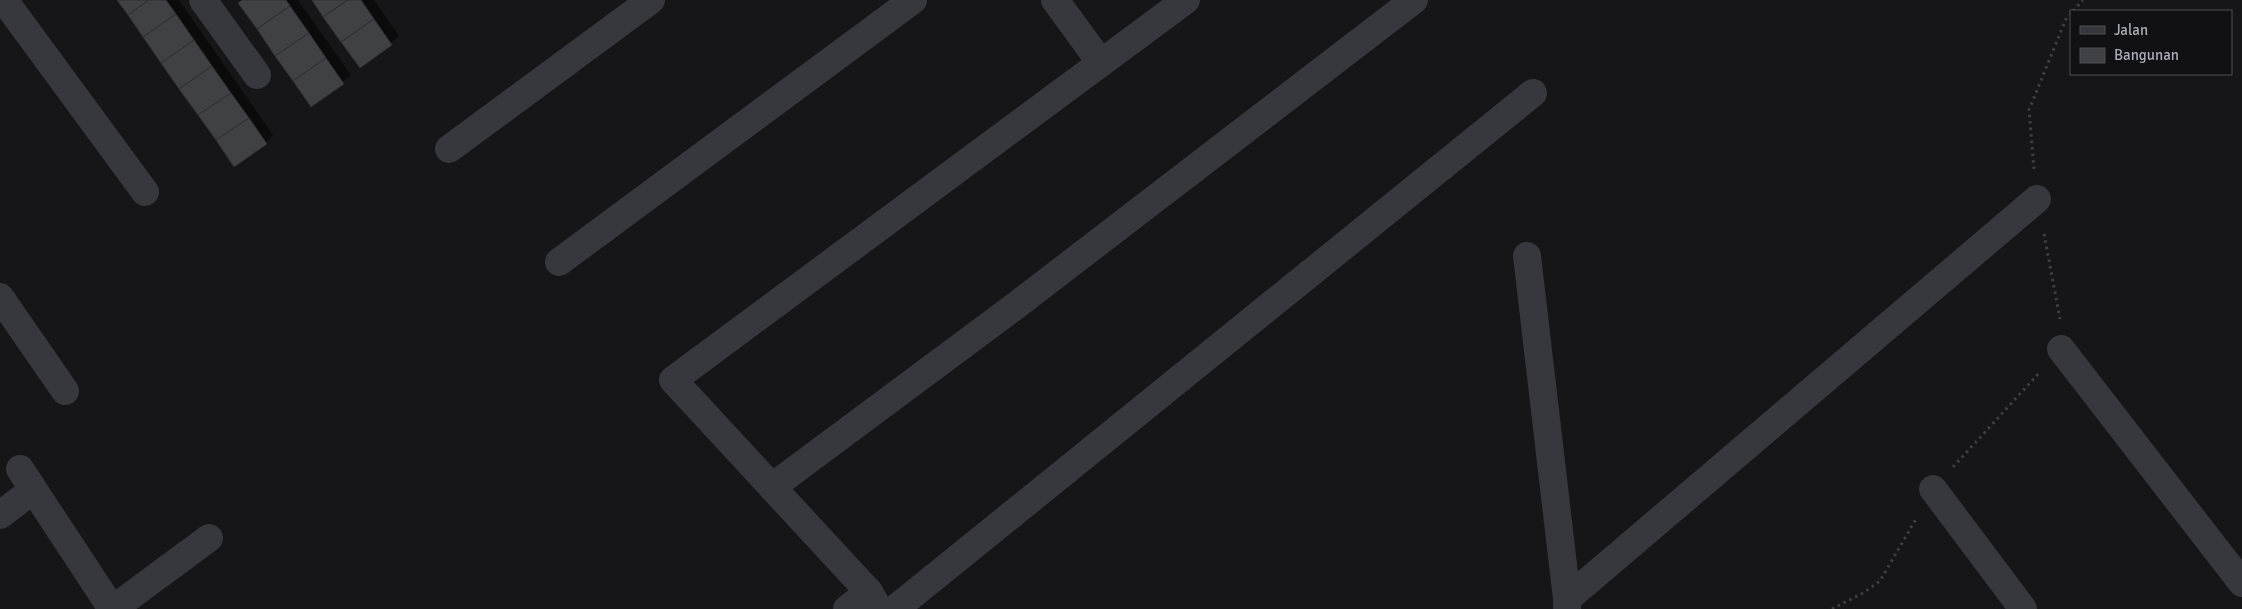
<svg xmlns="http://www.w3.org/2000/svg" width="2242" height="609" viewBox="0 0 2242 609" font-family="Signika,sans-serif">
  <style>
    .shadow { fill: #0007 }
    .building { fill: #404145; stroke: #303034 }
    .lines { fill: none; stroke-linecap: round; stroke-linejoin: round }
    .path { stroke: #3d3f44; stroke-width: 3; stroke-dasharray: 2.5 4; stroke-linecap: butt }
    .minor { stroke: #37383d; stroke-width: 28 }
  </style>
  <rect width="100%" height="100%" fill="#161618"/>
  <!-- shadow -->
  <g class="shadow">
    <path d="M119,0H179L273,135L266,143Z"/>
    <path d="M238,0H298L351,75L311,105Z"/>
    <path d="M313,0H374L399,36L360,67Z"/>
  </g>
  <!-- building -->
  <g class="building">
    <path d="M117,0H149L128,15Z"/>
    <path d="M149,0H166L176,14L143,37L128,15Z"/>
    <path d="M242,0H286L290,6L257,29L238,3Z"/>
    <path d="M312,0H348L323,17Z"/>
    <path d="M348,0H361L374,19L341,42L323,17Z"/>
    <path d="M290,6L309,33L275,56L257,29Z"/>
    <path d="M176,14L194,40L161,63L143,37Z"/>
    <path d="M374,19L392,45L360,68L341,42Z"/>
    <path d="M309,33L326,58L293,81L275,56Z"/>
    <path d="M194,40L212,66L179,89L161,63Z"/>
    <path d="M326,58L344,84L311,107L293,81Z"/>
    <path d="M212,66L231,93L198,115L179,89Z"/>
    <path d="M231,93L249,118L216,140L198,115Z"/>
    <path d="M249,118L267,144L234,167L216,140Z"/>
  </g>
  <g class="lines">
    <!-- path -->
    <g class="path">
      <path d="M2073,11L2083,0"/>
      <path d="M2034,169L2029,110L2066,19L2071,14"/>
      <path d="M2044,234L2060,319"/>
      <path d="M1953,467L2040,372"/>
      <path d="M1832,609L1863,593L1880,581L1916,519"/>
    </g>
    <!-- minor -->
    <g class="minor">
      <path d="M4,0L145,192"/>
      <path d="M203,0L257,75"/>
      <path d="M1055,0L1101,63"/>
      <path d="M449,149L651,0"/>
      <path d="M1527,256L1567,599V609"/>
      <path d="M559,262L913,0"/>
      <path d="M0,297L65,391"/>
      <path d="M2061,349L2242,583"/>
      <path d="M20,469L112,609"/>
      <path d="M772,487L1014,307L1414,0"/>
      <path d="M1933,489L2023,609"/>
      <path d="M0,515L33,490"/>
      <path d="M1567,599L2037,199"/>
      <path d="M113,609L209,538"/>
      <path d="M847,609L869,592"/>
      <path d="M879,609L869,592L673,380L1186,0"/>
      <path d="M895,609L1533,93"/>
    </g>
  </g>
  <!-- legend -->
  <rect x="2070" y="10" width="162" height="65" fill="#111113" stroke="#4d4f55"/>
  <rect x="2080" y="26" width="25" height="8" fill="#37383d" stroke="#4d4f55"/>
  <text x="2114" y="35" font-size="15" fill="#a8adb8">Jalan</text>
  <rect x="2080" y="48" width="25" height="15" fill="#404145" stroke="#4d4f55"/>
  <text x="2114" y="60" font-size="15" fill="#a8adb8">Bangunan</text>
</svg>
